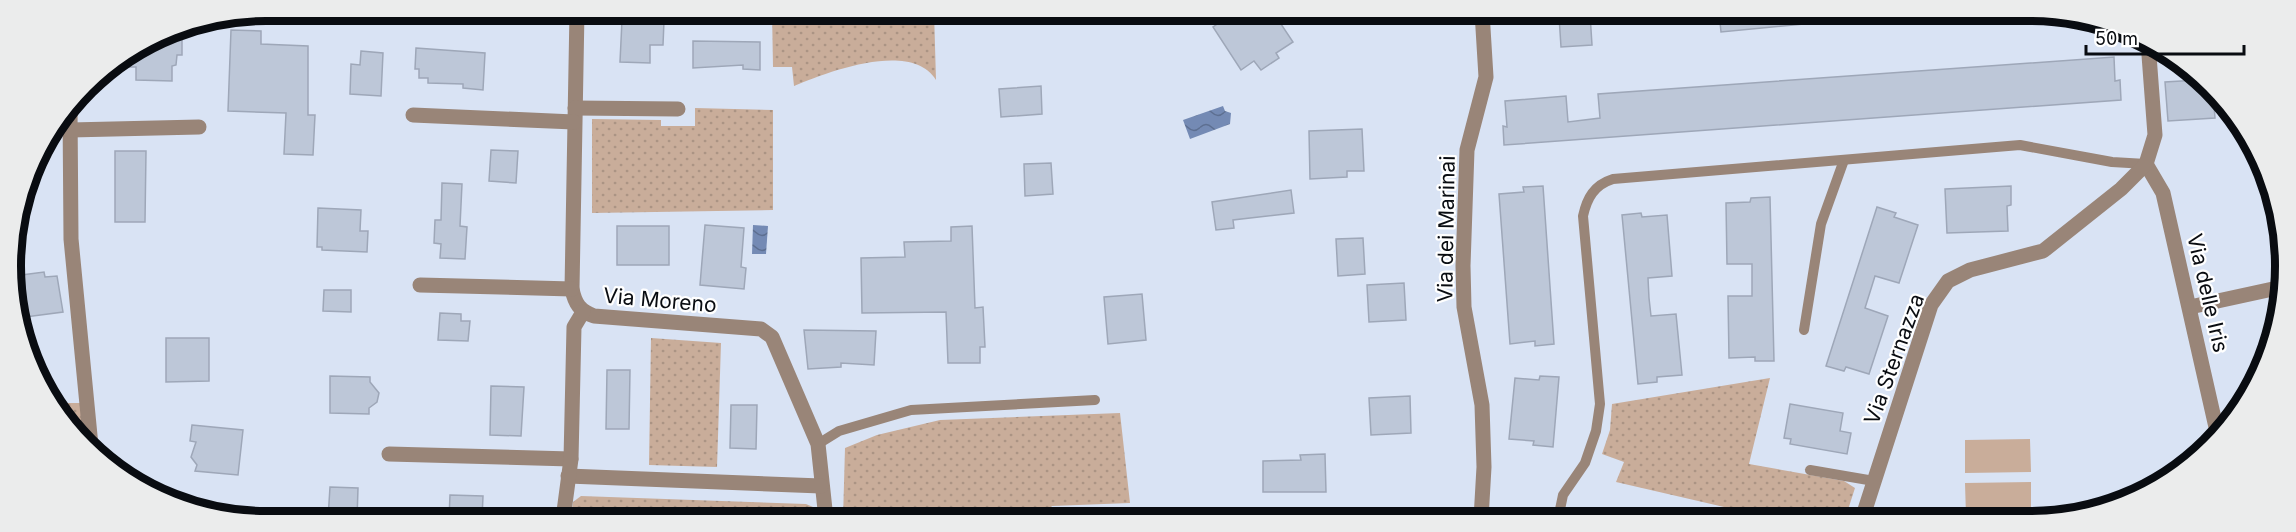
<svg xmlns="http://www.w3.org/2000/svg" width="2296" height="532" viewBox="0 0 2296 532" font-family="Inter,sans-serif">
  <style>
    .grass { fill: url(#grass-dots) }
    .pitch { fill: #c9ad9a }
    .water { fill: url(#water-waves) }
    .building { fill: #bdc7d8; stroke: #9ea7b8; stroke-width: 1.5 }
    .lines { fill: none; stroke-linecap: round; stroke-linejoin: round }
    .lane { stroke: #998578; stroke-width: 10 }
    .street { stroke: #998578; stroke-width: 15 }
    .labels { text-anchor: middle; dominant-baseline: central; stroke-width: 4.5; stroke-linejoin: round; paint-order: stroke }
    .street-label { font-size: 21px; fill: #090c11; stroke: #fff }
    .rim { fill: none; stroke: #090c11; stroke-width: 8 }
  </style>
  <defs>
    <pattern id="grass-dots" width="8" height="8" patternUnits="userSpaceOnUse" patternTransform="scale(1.5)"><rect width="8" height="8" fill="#c9ad9a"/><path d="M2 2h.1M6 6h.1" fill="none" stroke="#ab9484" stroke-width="1.8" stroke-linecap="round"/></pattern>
    <pattern id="water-waves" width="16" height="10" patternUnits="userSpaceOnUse" patternTransform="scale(1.5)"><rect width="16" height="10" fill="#748ab4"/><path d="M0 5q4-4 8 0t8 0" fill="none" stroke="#5d6f91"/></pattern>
  </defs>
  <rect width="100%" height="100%" fill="#d9e3f4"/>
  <!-- grass -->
  <g class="grass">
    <path d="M772,11H934L936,80C911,40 828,72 794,86L792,67H773Z"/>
    <path d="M695,108L773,110V210L592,213V119L661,120V126H695Z"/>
    <path d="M651,338L721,343L717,467L649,465Z"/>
    <path d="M1770,378L1749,464L1844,481L1855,488L1845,519H1776L1616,482L1624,462L1602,454L1610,430L1612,404Z"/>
    <path d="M54,403H81L85,441L64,422Z"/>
    <path d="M1120,413L1130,503L1052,506L1041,519H843L845,448L877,435L940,420Z"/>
    <path d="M581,496L806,504L813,507V519H571L573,502Z"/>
  </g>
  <!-- pitch -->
  <g class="pitch">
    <path d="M2030,439L2031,472L1965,473V440Z"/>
    <path d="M2031,482V515L1966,516L1965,483Z"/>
  </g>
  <!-- water -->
  <g class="water">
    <path d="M1223,106L1225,111L1231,113L1230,124L1190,139L1183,120Z"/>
    <path d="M753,225L768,226L766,254H752Z"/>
  </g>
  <!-- building -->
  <g class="building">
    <path d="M1235,12H1273L1293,42L1276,53L1279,58L1261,70L1254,61L1241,70L1213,27Z"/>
    <path d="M1719,12H1803V24L1721,32Z"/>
    <path d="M1590,14L1592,45L1561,47L1559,16Z"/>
    <path d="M622,20L664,21L663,45H650V63L620,62Z"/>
    <path d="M231,30L261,31V44L308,46V115H315L313,155L284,154L286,113L228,111Z"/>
    <path d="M164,33H182V55H177L176,65L172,66V81L136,80V67H110Z"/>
    <path d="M693,41L760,42V70L743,69V65L693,68Z"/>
    <path d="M416,48L485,53L483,90L463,88V84L428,83V78H419V69H415Z"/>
    <path d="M361,51L383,53L381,96L350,94L351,64L360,65Z"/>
    <path d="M2114,57L2115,81L2120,80L2121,100L1504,145L1503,126L1507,127L1505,101L1566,96L1568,122L1600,118L1598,94Z"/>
    <path d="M2198,80L2213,93L2215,118L2168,121L2165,82Z"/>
    <path d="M1041,86L1042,114L1001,117L999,89Z"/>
    <path d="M1362,129L1364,171H1347V177L1310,179L1309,131Z"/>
    <path d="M491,150L518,151L516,183L489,181Z"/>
    <path d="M115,151H146L145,222H115Z"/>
    <path d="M1051,163L1053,194L1025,196L1024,164Z"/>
    <path d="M442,183L462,184L460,226L467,227L465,259L440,258L441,244L434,243L435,220H441Z"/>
    <path d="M1543,186L1554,344L1535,346V341L1510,344L1499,194L1524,192L1523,187Z"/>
    <path d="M2011,186V205L2007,206L2008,231L1947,233L1945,189Z"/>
    <path d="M1291,190L1294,213L1233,220L1234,228L1216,230L1212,202Z"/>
    <path d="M1770,197L1774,361H1755V357L1729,358L1728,296H1752V264H1727L1726,203L1750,202L1751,198Z"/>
    <path d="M1877,207L1896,213L1894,217L1918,225L1899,283L1875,276L1865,308L1888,316L1869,374L1846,367L1844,371L1826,366Z"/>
    <path d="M318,208L361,210L360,231H368L367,252L322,250V247H317Z"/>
    <path d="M1641,213L1642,217L1667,215L1672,276L1648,278L1649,298L1651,316L1676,314L1682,375L1657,377V382L1638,384L1622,215Z"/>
    <path d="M705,225L744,228L741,267L746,268L744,289L700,285Z"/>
    <rect x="617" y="226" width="52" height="39"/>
    <path d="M972,226L975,308L983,307L985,347H980V363H948L946,312L862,313L861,258L905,257L904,242L951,241V227Z"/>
    <path d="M1363,238L1365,274L1338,276L1336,239Z"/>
    <path d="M44,272L45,277L57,276L63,312L18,318L14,276Z"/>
    <path d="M1404,283L1406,320L1369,322L1367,285Z"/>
    <path d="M324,290H351V312L323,311Z"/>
    <path d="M1142,294L1146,340L1108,344L1104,297Z"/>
    <path d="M440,313L461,314V321H470L468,341L438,340Z"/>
    <path d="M804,330L876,331L874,365L841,363V367L808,369Z"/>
    <path d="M166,338H209V381L166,382Z"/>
    <path d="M607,370H630L629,429H606Z"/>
    <path d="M330,376L370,377V382L379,393L377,402L369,408V414L330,413Z"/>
    <path d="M1540,376L1559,377L1553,447L1533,445L1534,441L1509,439L1515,378L1539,380Z"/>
    <path d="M491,386L524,387L521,436L490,435Z"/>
    <path d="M1410,396L1411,433L1371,435L1369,398Z"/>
    <path d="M1790,404L1843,413L1840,431L1851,433L1847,454L1790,444L1791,439L1784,438Z"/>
    <path d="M731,405H757L756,449L730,448Z"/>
    <path d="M192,425L243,430L238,475L195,471L197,465L191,457L196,442L190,441Z"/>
    <path d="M1325,454L1326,492H1263V461L1301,460L1300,455Z"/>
    <path d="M330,487L358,488L357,519H328Z"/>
    <path d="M450,495L483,496L482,519H449Z"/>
  </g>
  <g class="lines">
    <!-- lane -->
    <g class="lane">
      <path d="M1804,330L1821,224L1844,160"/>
      <path d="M818,444L839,431L911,410L1095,400"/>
      <path d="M1810,470L1874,481"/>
      <path d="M1159,514V519"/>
      <path d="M1558,519L1563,495L1585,463L1596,431L1600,404L1583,216C1587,198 1594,185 1613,179L2020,145L2112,162L2146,164"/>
    </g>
    <!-- street -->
    <g class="street">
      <path d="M577,11L572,289C575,304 580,311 594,316L761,329L772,337L818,444L826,519"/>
      <path d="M575,108L678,109"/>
      <path d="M70,110L71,239L91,446"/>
      <path d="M413,115L574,122"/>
      <path d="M70,130L199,127"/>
      <path d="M2146,164L2163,193L2218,436"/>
      <path d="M420,285L572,289"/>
      <path d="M2190,307L2282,287"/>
      <path d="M389,454L571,459"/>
      <path d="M568,476L821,486"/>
      <path d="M563,519L571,459L574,327L583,312"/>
      <path d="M1481,519L1484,467L1482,405L1464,307L1463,266L1467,150L1486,77L1482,12"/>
      <path d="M1862,519L1931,305L1948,281L1970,270L2043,251L2121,189L2146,164L2155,135L2148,42"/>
    </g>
  </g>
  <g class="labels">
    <!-- street labels -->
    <g class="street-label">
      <text transform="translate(1446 229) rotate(-89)">Via dei Marinai</text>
      <text transform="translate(2208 293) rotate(77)">Via delle Iris</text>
      <text transform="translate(660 300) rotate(5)">Via Moreno</text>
      <text transform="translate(1894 359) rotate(-70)">Via Sternazza</text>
    </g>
  </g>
  <!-- crop -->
  <path d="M0 0H2296V532H0ZM266 21H2030A245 245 0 0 1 2275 266V266A245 245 0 0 1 2030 511H266A245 245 0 0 1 21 266V266A245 245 0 0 1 266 21Z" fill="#ebecec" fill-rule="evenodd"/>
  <path class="rim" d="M266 21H2030A245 245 0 0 1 2275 266V266A245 245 0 0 1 2030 511H266A245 245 0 0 1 21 266V266A245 245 0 0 1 266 21Z"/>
  <!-- scale -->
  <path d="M2086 45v9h158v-9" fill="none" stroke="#090c11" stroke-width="3"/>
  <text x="2095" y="45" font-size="18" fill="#090c11" stroke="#ffffff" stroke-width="4.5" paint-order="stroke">50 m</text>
</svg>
